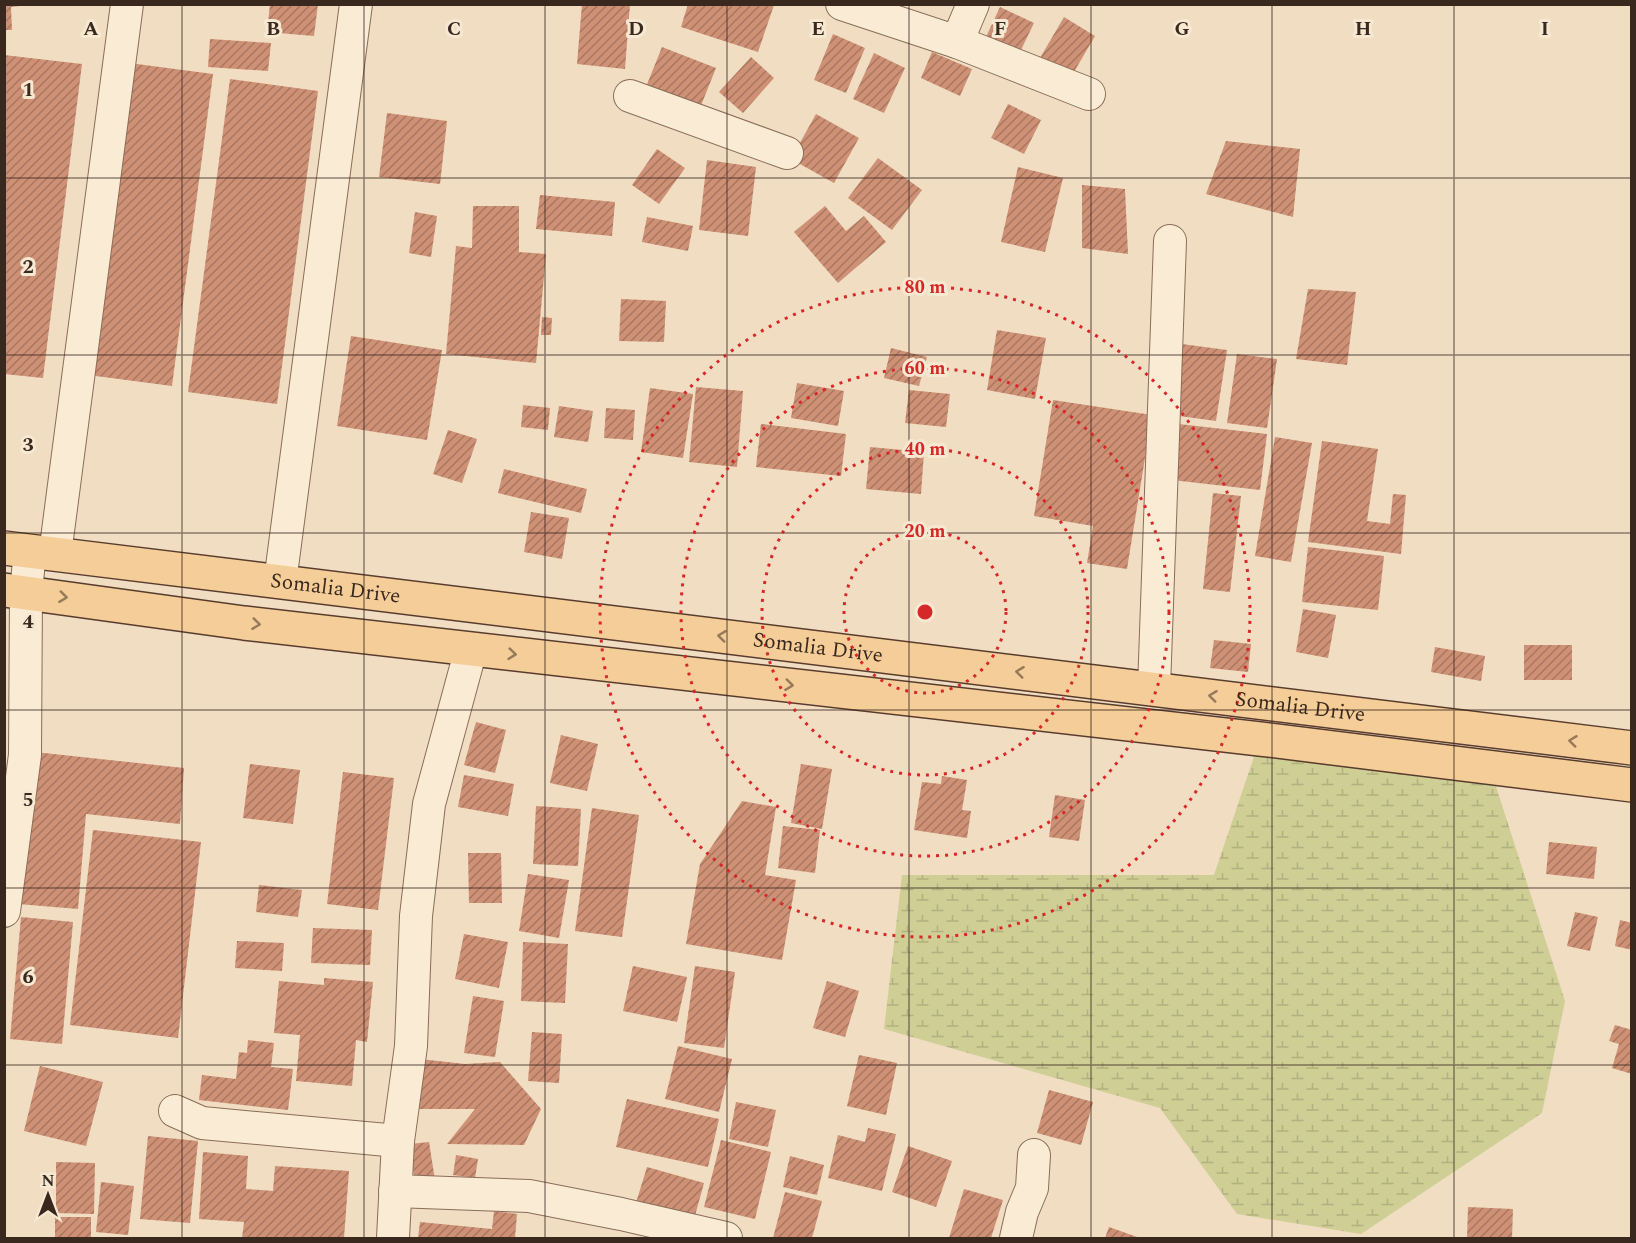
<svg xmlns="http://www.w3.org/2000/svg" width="1636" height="1243" viewBox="0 0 1636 1243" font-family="Spectral,serif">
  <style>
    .wetland { fill: url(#wetland-marsh) }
    .building { fill: url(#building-hatch) }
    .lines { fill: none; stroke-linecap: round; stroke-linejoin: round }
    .street-casing { stroke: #8a6d58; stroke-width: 34 }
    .primary-casing { stroke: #583c2d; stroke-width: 36 }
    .street { stroke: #faebd5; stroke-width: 32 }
    .primary { stroke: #f5cd98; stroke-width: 33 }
    .oneway { stroke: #977a5a }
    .grid { fill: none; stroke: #39281d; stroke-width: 1.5; stroke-opacity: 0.55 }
    .ring { fill: none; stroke: #d62828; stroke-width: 3; stroke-dasharray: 3 6 }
    .labels { text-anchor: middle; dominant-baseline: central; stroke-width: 6; stroke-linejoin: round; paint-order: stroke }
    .street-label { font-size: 21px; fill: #39281d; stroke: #f7e8d2 }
    .grid-label { font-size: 20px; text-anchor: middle; font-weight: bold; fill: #39281d; stroke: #f7e8d2; stroke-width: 6; stroke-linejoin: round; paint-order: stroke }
    .centre { fill: #d62828; stroke: #f7e8d2; stroke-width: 3 }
    .ring-label { font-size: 18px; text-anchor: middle; font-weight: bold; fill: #d62828; stroke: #f7e8d2; stroke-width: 6; stroke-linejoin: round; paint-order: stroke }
  </style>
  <defs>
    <pattern id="wetland-marsh" width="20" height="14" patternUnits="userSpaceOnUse" patternTransform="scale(1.5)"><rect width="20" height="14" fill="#cece95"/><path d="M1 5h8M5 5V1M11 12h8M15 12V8" fill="none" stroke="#b2b180"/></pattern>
    <pattern id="building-hatch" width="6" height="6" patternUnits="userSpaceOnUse" patternTransform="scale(1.5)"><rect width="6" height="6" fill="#cf9176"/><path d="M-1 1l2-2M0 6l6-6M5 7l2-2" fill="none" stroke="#a97660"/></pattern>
  </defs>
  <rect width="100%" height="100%" fill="#f0ddc2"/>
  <!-- wetland -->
  <path class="wetland" d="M1260,739L1490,768L1565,1001L1542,1113L1361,1234L1237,1214L1160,1108L884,1029L902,875H1214Z"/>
  <!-- building -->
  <g class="building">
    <path d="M270,4H318L314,36L267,32Z"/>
    <path d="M582,4H630L625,69L577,64Z"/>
    <path d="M688,4H772L774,5L758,52L681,27Z"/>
    <path d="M4,5H30L11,7L12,30H4Z"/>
    <path d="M1000,7L1034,23L1020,52L986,37Z"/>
    <path d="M1064,17L1095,36L1071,77L1040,58Z"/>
    <path d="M833,34L865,48L846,93L814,80Z"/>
    <path d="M210,39L271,43L268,71L208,67Z"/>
    <path d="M662,47L716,68L700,108L646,87Z"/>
    <path d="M932,52L972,69L960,96L921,78Z"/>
    <path d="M874,53L905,68L884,113L853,99Z"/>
    <path d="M4,55L82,64L43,378L4,374Z"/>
    <path d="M751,57L774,78L743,113L719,92Z"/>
    <path d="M114,61L213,74L172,386L73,373Z"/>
    <path d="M230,79L318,91L277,404L188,392Z"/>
    <path d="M1008,104L1041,120L1024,154L991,138Z"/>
    <path d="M387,113L447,121L440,184L379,177Z"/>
    <path d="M816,114L859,138L834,183L791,159Z"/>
    <path d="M1226,141L1300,149L1293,217L1206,194Z"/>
    <path d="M657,149L685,168L659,204L632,185Z"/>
    <path d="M878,158L922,190L892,230L848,198Z"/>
    <path d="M707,160L756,167L748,236L699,230Z"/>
    <path d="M1018,167L1063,178L1045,252L1001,242Z"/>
    <path d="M1082,185L1125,189L1128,254L1082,248Z"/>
    <path d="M540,195L615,202L612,236L536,229Z"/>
    <path d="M473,206H519V252L546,254L536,363L446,354L456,246L472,248Z"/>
    <path d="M825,206L846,231L864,216L886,242L838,283L794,232Z"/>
    <path d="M415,212L437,216L431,257L409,253Z"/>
    <path d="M647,217L693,226L688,251L642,242Z"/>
    <path d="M1308,289L1356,292L1347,365L1296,359Z"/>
    <path d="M621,299L666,301L664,342L619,341Z"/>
    <path d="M542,317L552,318L551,335H541Z"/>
    <path d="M997,330L1046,338L1035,399L987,390Z"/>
    <path d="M351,336L442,350L427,440L337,426Z"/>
    <path d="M1182,344L1227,350L1216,421L1172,415Z"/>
    <path d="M891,348L927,357L919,386L884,378Z"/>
    <path d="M1237,354L1277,359L1267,428L1227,423Z"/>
    <path d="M797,383L844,391L838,426L791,418Z"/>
    <path d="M696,387L743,391L737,467L689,462Z"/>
    <path d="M650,388L693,394L683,458L641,452Z"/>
    <path d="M909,390L950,394L946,427L905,423Z"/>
    <path d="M1053,400L1152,415L1127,569L1087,563L1093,526L1034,516Z"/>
    <path d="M523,405L550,408L548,430L521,427Z"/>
    <path d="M559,406L593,411L588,442L554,437Z"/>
    <path d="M606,408L635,410L633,440L604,438Z"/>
    <path d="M1170,423L1267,434L1260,490L1163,479Z"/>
    <path d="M761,424L846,434L841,476L756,467Z"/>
    <path d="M448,430L477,439L462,483L433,474Z"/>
    <path d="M1275,437L1312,443L1291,562L1255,556Z"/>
    <path d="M1322,441L1378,449L1367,521L1390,524L1393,494L1406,495L1401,554L1308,542Z"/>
    <path d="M870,447L924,452L921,494L866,489Z"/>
    <path d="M504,469L587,489L581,513L498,493Z"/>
    <path d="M1213,493L1241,496L1230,592L1203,589Z"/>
    <path d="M531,512L569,518L562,559L524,552Z"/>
    <path d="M1308,547L1384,556L1378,610L1302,602Z"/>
    <path d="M1303,609L1336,615L1328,658L1296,652Z"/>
    <path d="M1214,640L1251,644L1248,672L1210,668Z"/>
    <rect x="1524" y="645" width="48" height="35"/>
    <path d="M1435,647L1485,656L1481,681L1431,672Z"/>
    <path d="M476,722L506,730L495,773L464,765Z"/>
    <path d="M561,735L598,744L587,791L550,783Z"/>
    <path d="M35,752L184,768L180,824L86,814L78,909L18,904Z"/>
    <path d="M250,764L300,770L293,824L243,818Z"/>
    <path d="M801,764L832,769L822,829L791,823Z"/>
    <path d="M343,772L394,778L378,910L327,904Z"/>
    <path d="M464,775L514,784L508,816L458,807Z"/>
    <path d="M942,776L967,780L962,810L971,811L967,838L914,830L922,782L941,784Z"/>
    <path d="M1055,795L1085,800L1079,841L1049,837Z"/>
    <path d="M742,801L776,807L765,875L796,880L782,960L686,944L700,864Z"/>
    <path d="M536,806L581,809L578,866L533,864Z"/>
    <path d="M592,808L639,815L622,937L575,931Z"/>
    <path d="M783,826L820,830L815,873L778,868Z"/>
    <path d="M93,830L201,842L178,1038L70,1025Z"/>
    <path d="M1549,842L1597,847L1594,879L1546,874Z"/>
    <path d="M468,853H501L502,903H469Z"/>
    <path d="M528,874L569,880L559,938L519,931Z"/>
    <path d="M259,885L302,890L298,917L256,912Z"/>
    <path d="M1575,912L1598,917L1590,951L1567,946Z"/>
    <path d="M21,917L73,922L62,1044L10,1039Z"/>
    <path d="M1620,920L1632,923V950L1615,946Z"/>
    <path d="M313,928L372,930L370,965L311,963Z"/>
    <path d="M464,934L508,942L499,988L455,979Z"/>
    <path d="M237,941L284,943L282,971L235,968Z"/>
    <path d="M523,942L568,944L565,1003L521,1001Z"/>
    <path d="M633,966L687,977L677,1022L623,1011Z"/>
    <path d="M695,966L735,972L724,1048L684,1043Z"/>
    <path d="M324,978L373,982L367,1042L356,1040L352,1086L296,1081L300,1035L274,1033L279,981L324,985Z"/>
    <path d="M827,981L859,991L845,1037L813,1028Z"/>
    <path d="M473,996L504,1001L495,1057L464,1053Z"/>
    <path d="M1615,1025L1632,1030V1074L1612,1068L1619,1044L1609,1041Z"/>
    <path d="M532,1032L562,1034L559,1083L528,1081Z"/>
    <path d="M248,1040L274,1043L271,1067L293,1069L288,1110L199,1100L202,1075L236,1079L239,1052L247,1053Z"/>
    <path d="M678,1046L732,1059L719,1112L665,1099Z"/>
    <path d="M859,1055L897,1063L886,1115L847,1106Z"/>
    <path d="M420,1059L465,1064L500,1062L541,1109L524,1145L447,1144L475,1109H417Z"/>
    <path d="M40,1066L103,1082L86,1146L24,1131Z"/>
    <path d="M1049,1090L1093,1102L1081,1145L1037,1133Z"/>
    <path d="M627,1099L719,1119L708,1167L616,1147Z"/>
    <path d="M736,1102L776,1110L768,1147L729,1139Z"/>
    <path d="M868,1128L896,1134L882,1191L828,1178L838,1135L865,1142Z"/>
    <path d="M148,1136L198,1141L190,1223L140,1219Z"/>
    <path d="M721,1140L771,1152L755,1219L704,1207Z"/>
    <path d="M429,1142L435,1180L415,1183L410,1144Z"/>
    <path d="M908,1146L952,1161L936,1207L892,1192Z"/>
    <path d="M203,1152L248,1156L246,1189L273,1191L275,1166L349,1171L344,1238H242L244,1222L199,1219Z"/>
    <path d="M456,1155L478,1159L475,1178L453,1175Z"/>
    <path d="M790,1156L824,1165L817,1195L783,1187Z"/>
    <path d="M56,1162L95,1163L94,1214L56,1213Z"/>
    <path d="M647,1167L704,1183L693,1223L635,1206Z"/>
    <path d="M101,1182L134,1186L128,1235L96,1232Z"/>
    <path d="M964,1189L1003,1200L991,1238H949Z"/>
    <path d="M785,1192L822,1201L812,1238H773Z"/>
    <path d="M1468,1207L1513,1209L1512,1238H1467Z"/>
    <path d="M494,1211L517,1214L515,1238H418L420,1222L492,1229Z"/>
    <rect x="55" y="1217" width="36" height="21"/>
    <path d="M1109,1227L1140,1238H1105Z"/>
  </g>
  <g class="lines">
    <!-- street casing -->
    <g class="street-casing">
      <g id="street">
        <path d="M842,4L957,42L1089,94"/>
        <path d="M957,42L973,4"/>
        <path d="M630,96L787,153"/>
        <path d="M55,554L127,4"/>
        <path d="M280,582L356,4"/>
        <path d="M1154,688L1170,241"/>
        <path d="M4,911L25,755L26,592L30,551"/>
        <path d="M175,1111L202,1123L398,1141"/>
        <path d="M395,1191L529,1196L621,1214L726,1238"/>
        <path d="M393,1238L398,1141L411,1046L416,916L429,804L471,649"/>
        <path d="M1016,1238L1022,1212L1032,1188L1034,1155"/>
      </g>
    </g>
    <!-- primary casing -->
    <g class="primary-casing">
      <g id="primary">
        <path id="s1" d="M4,548L1632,748"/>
        <path d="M4,590L244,623L1260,739L1632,785"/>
      </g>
    </g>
    <!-- street -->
    <use href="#street" class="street"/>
    <!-- primary -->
    <use href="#primary" class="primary"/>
  </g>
  <!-- one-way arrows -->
  <defs><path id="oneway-chevron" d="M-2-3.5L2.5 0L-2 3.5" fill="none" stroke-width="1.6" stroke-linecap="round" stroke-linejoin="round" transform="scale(1.5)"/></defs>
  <g class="oneway">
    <use href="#oneway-chevron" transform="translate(63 597) rotate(7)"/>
    <use href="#oneway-chevron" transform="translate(256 624) rotate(7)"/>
    <use href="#oneway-chevron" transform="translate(722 636) rotate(-173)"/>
    <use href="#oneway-chevron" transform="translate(512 654) rotate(6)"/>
    <use href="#oneway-chevron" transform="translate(1020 672) rotate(-173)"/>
    <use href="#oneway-chevron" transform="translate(789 685) rotate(7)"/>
    <use href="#oneway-chevron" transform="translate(1213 696) rotate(-173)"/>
    <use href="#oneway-chevron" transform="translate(1573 741) rotate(-173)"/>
  </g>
  <!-- grid -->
  <path class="grid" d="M182,4V1238M364,4V1238M545,4V1238M727,4V1238M909,4V1238M1091,4V1238M1272,4V1238M1454,4V1238M4,178H1632M4,355H1632M4,533H1632M4,710H1632M4,888H1632M4,1065H1632"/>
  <!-- distance rings -->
  <g class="ring">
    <circle cx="925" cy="612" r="81"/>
    <circle cx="925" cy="612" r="163"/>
    <circle cx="925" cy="612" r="244"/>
    <circle cx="925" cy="612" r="325"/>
  </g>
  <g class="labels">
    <!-- street labels -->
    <g class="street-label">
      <text stroke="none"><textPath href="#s1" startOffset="334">Somalia Drive</textPath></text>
      <text stroke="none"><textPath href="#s1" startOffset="820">Somalia Drive</textPath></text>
      <text stroke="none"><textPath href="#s1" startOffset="1306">Somalia Drive</textPath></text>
    </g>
  </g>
  <g class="grid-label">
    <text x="91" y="35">A</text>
    <text x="273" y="35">B</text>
    <text x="454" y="35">C</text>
    <text x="636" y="35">D</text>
    <text x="818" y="35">E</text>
    <text x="1000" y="35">F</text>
    <text x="1182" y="35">G</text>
    <text x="1363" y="35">H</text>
    <text x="1545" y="35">I</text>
    <text x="28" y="96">1</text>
    <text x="28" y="273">2</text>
    <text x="28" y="451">3</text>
    <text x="28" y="628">4</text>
    <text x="28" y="806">5</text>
    <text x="28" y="983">6</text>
  </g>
  <circle cx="925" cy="612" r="9" class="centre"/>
  <g class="ring-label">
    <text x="925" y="293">80 m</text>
    <text x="925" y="374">60 m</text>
    <text x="925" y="455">40 m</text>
    <text x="925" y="537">20 m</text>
  </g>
  <!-- border -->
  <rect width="1636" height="1243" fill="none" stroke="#39281d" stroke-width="12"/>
  <!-- north arrow -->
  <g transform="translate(48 1195)" stroke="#f7e8d2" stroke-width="4.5" paint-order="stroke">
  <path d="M0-4.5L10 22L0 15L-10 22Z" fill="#39281d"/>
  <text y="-9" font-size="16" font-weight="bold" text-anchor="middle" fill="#39281d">N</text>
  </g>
</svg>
